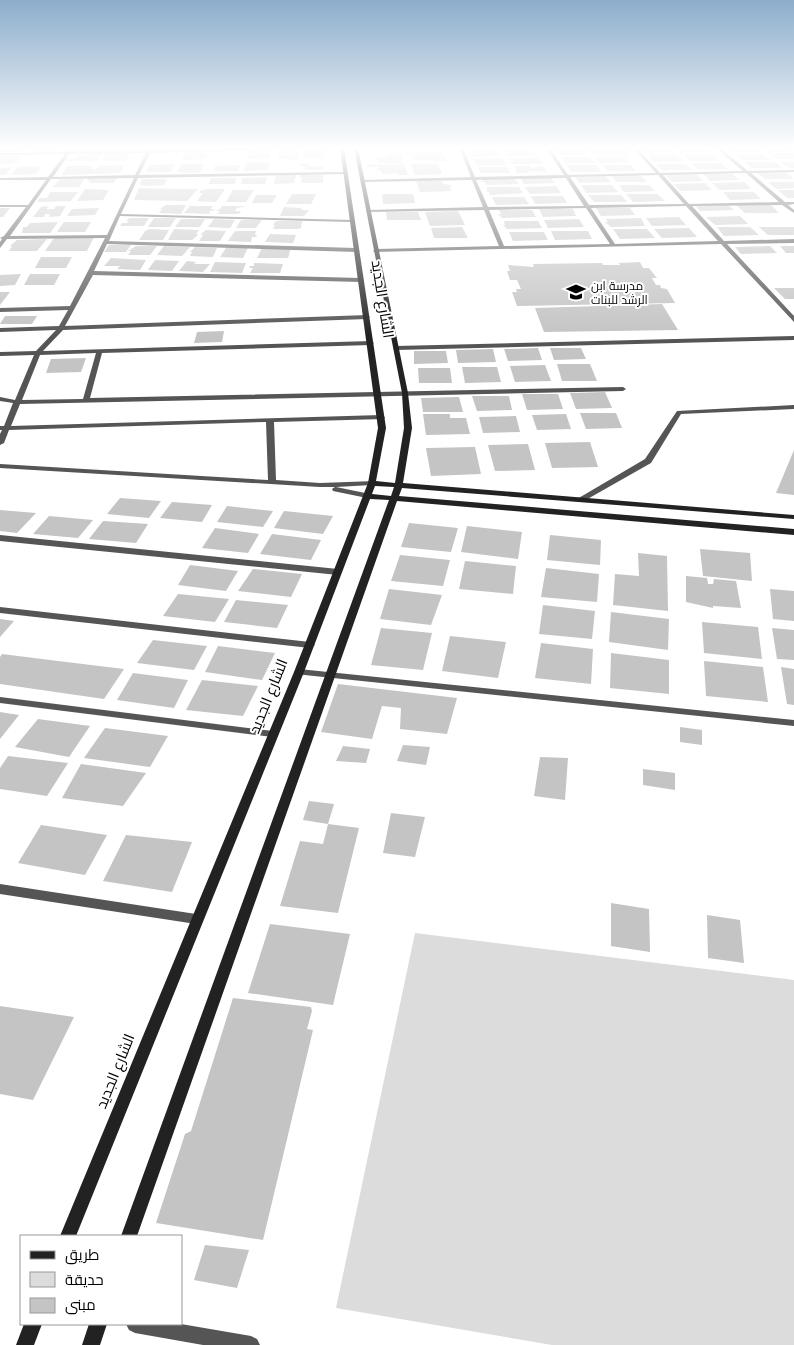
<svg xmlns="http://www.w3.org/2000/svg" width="794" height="1345" viewBox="0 0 794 1345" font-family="Mulish,Cairo,sans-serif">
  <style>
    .green { fill: #dcdcdc }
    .building { fill: #c4c4c4 }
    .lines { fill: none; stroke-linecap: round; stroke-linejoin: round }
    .street { fill: #555; fill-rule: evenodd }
    .secondary { fill: #222; fill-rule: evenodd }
    .labels { text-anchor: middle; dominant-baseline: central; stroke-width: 4; stroke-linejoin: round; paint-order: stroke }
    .far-poi-label { font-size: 12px; fill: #000; stroke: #fff; text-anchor: start }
    .street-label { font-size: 15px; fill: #000; stroke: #fff }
  </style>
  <rect width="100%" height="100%" fill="#fff"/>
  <!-- green -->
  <path class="green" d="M415,933L794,980V1345H552L336,1308Z"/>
  <!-- building -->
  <g class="building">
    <path d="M5,148H28L26,151L1,152Z"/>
    <path d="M34,148H56L54,151H31Z"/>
    <path d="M503,148H525L527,152L534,153L537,156H507Z"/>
    <path d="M588,148H624L630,154L594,155Z"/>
    <path d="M640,148H669L674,153H645Z"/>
    <path d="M676,148H703L708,152L681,153Z"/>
    <path d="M727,148H756L760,152H732Z"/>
    <path d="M763,148H793L794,151L768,152Z"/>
    <path d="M303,149L324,150V157L303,158Z"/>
    <path d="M555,149H584L588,155H559Z"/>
    <path d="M196,151L208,154L205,159L182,160L185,152Z"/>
    <path d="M248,151H271L270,158L247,159Z"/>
    <path d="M280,151H299L298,158L293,160L278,158Z"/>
    <path d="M470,151H499L502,156L473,157Z"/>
    <path d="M411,152H441L447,161L413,160L412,156H410Z"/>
    <path d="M107,153H131L125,161H102Z"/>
    <path d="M389,153H401L403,163H378L377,157H386L389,155Z"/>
    <path d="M769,153H794V159H778Z"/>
    <path d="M102,154L97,161H65L66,159H74L77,155Z"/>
    <path d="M735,154H762L770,160H742Z"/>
    <path d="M0,155L11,156H22L17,158H19L15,163L0,164Z"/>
    <path d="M648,155H676L683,161L652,162Z"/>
    <path d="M684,155H711L718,161H690Z"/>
    <path d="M624,156L628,162L600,163L596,157Z"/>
    <path d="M561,157H590L596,163H565Z"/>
    <path d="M503,158L506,165H476L474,159Z"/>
    <path d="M509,158H538L543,164H512Z"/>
    <path d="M256,162L270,163L267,170L244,171L246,163Z"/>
    <path d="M744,162H775L782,168H752Z"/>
    <path d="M781,162H794V168H789Z"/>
    <path d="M309,163L308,166L324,167V169L305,170V166H301V164Z"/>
    <path d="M692,163H721L728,169H697Z"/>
    <path d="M174,164L171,172H146L150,165Z"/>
    <path d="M181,164H204L201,172L190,173L177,172Z"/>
    <path d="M404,164L408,175H398L397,173L383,174L381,171L375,169L382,167H367V165Z"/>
    <path d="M411,164H438L442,174L414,175Z"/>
    <path d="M656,164H686L692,170H662Z"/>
    <path d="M124,165L120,173L62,175L67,166H93L91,169H96L99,166Z"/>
    <path d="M240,165L238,171H213L215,166Z"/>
    <path d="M566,165H597L601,172H571Z"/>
    <path d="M603,165H631L636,171H607Z"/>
    <path d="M26,166L42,167L35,174L11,175L18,167Z"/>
    <path d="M514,166H530L531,168L544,166L547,172L528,171L529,173H517Z"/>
    <path d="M11,167L6,175H0V168Z"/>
    <path d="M478,167H507L510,173H480Z"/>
    <path d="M757,173H787L794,179H765Z"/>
    <path d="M696,174L703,181L672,182L666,175Z"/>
    <path d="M704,174H732L739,180L710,181Z"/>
    <path d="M276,175H296L294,183L274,184Z"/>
    <path d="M300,175H323V183H301L302,177H300Z"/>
    <path d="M611,175H640L647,182H616Z"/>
    <path d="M605,176L611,182L579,183L575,177Z"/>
    <path d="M267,177L265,184H241L242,178Z"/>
    <path d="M550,177L555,183L524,184L520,178Z"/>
    <path d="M88,178H117L114,183H89L90,181H87Z"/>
    <path d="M211,178H236L235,184H209Z"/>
    <path d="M483,178H514L519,184L486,185L485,182H480L484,180Z"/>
    <path d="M60,179H84L79,187H53Z"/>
    <path d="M142,179H167L164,185L148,186L140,185Z"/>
    <path d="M416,181H442L443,184L451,185L452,186L449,187L452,191L420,192Z"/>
    <path d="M744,182L751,189L720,190L712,183Z"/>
    <path d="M768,182H794V188L776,189Z"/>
    <path d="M705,183L712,190L681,191L677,188L674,184Z"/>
    <path d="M581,185H612L618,192L586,193Z"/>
    <path d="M619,185H649L655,191L624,192Z"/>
    <path d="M556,186L561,193L530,194L525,187Z"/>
    <path d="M487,187H519L523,193L490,195L489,192H487Z"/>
    <path d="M139,188L180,189H198L187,201L134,200Z"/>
    <path d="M85,189L109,190L103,200L77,201Z"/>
    <path d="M206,189H225L216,202L197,201L203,193H199L200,191Z"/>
    <path d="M233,190H254L246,202H226Z"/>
    <path d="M778,190H794V198H787Z"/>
    <path d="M50,192H78L71,201L37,202L40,198H47Z"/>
    <path d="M723,192H754L761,199L730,200Z"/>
    <path d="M292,194H316L311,204H286Z"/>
    <path d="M382,194H413L415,203L383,204Z"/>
    <path d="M626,194H657L665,201L633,202Z"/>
    <path d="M256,195H277L272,203H252Z"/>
    <path d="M588,195H621L627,202H594Z"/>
    <path d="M531,196H563L567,203L535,204Z"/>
    <path d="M492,197H524L529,204L496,205Z"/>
    <path d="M770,204L779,213H745L736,205Z"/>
    <path d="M166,205H186L181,214L159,213L162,209H160Z"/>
    <path d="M728,205L734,210L700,211L696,206Z"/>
    <path d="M49,206L46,209H54L56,206H66L60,216L49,217L50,214H45L44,217H33L41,207Z"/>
    <path d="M190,206H213L211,209L217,210L210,211L209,214L184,213Z"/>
    <path d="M222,206H246L237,208L235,211H241L239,214H217L220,211H217L218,209H220Z"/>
    <path d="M284,207L301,208L303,210H309L304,216H280Z"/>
    <path d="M0,208H10L3,217H0Z"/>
    <path d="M99,208L95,215L67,216L72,209Z"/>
    <path d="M553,208L573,209L576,216L543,217L539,209Z"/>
    <path d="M596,208H630L635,215L601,216Z"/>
    <path d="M499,210H532L536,217L502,218L498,214H501Z"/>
    <path d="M458,211L465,225L430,226L425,212Z"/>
    <path d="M386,212H418L421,220H387Z"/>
    <path d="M740,216L748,224L715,225L706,217Z"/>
    <path d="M679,217L686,225L652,226L646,218Z"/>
    <path d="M129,218H149L144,226H120L122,223H127L129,221H126Z"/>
    <path d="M154,218H176L170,227H148Z"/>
    <path d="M641,218L645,226L611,227L605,222H608L606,219Z"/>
    <path d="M181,219H205L200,227H175Z"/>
    <path d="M214,219L235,220L230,228L208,227Z"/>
    <path d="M579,219L584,227L548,228L544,220Z"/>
    <path d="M241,220H262L256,228H236Z"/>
    <path d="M277,221H302L301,228L298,229H273L275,225H273L274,223Z"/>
    <path d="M504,221H538L542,228L507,229L503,225H505Z"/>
    <path d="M58,222L50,233H22L23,227H27L30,223Z"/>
    <path d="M64,222H91L85,232H57Z"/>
    <path d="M462,227L468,238H434L431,228Z"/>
    <path d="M717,227H750L759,235L724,236Z"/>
    <path d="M759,227H794V235H768Z"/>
    <path d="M689,228L697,237L662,238L654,229Z"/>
    <path d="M149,229L169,230L163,240H139L145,231Z"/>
    <path d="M174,229L199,230L196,234H198L197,236L192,240H168Z"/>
    <path d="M613,229H647L655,238L620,239Z"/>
    <path d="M206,230L226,231L220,241H199L203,235H201L202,233Z"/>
    <path d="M235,231H256L255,235H257L256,237H252L251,242L228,241Z"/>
    <path d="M551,231H588L592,239L555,240Z"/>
    <path d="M509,232H544L548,240L513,241Z"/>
    <path d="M270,234L296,235L293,243L265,242Z"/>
    <path d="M94,237L87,251H45L54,238Z"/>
    <path d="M47,239L37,251H9L12,246H10L17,240Z"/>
    <path d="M109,245H131L126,252H104Z"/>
    <path d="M136,246H157L150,255H128L131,251H128Z"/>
    <path d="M164,246L190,247L182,256L157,255Z"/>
    <path d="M770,246L777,253L741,254L735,247Z"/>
    <path d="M780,246H794V253H786Z"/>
    <path d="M195,247L217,248L213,257L190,256L192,252H190Z"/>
    <path d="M226,248H248L243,258L220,257Z"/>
    <path d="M262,248H291L288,258H257Z"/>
    <path d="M41,257H72L66,268H35Z"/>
    <path d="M111,258L146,260L140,270L117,269L120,266H104Z"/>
    <path d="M155,260L179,261L172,271L148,270Z"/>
    <path d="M187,261L196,262L194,264H210L203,272L179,271Z"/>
    <path d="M215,262L246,263L242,273L210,272Z"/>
    <path d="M640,262L643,268H649L657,278H652L656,285H660L661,288L667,289L675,303L517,306L512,292H517L516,289H521L517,280H510L507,271H510L508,265L534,267L533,264L602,263L603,265H620L619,263Z"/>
    <path d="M254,263L283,264L280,273H250L253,268H249L250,266H254Z"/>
    <path d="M21,274L15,285L0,286V275Z"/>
    <path d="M30,274H60L54,285H24Z"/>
    <path d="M774,288H794V299H785Z"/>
    <path d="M0,292H10L0,305Z"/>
    <path d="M662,304L678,330L544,332L535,308Z"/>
    <path d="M5,316H37L32,324H0Z"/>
    <path d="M224,331L222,342L194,343L197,332Z"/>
    <path d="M538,348L542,360L508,361L504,349Z"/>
    <path d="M550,348H581L586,359L554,360Z"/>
    <path d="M493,349L496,362L458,363L456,350Z"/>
    <path d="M414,351H446L448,363L414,364Z"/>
    <path d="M86,358L81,372L46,373L51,359Z"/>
    <path d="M557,364H590L597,381H562Z"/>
    <path d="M545,365L551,381L515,382L510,366Z"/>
    <path d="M462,367H497L501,382L465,383Z"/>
    <path d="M418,368H450L452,383H419Z"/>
    <path d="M605,392L612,408L576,409L570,393Z"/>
    <path d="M522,394H558L563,409L527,410Z"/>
    <path d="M472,396H509L512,410L477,411Z"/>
    <path d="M459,397L463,412H423L421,398Z"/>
    <path d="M580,413H616L622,428L586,429Z"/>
    <path d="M423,414H450V418H466L470,434L426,435Z"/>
    <path d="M566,414L571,429L537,430L532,415Z"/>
    <path d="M516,416L520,432L483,433L479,417Z"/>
    <path d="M590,442L598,467L552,468L545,443Z"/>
    <path d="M528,444L535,470L495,471L488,445Z"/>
    <path d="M475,447L481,474L431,476L426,448Z"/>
    <path d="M794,450V495L776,493Z"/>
    <path d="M120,498L161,501L149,518L107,514Z"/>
    <path d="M172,502L212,505L202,522L160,518Z"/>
    <path d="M227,506L273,511L263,527L217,522Z"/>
    <path d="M0,510L36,513L17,533L0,531Z"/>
    <path d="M284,511L333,516L323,534L274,528Z"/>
    <path d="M49,516L93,520L78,538L33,534Z"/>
    <path d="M103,521L148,524L136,543L89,539Z"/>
    <path d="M409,523L458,528L451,552L401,547Z"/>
    <path d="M467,526L522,532L518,559L461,552Z"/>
    <path d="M215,528L259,534L248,553L202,548Z"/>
    <path d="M272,534L321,540L311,560L260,554Z"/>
    <path d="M550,535L601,540L600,565L547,560Z"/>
    <path d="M700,549L750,553L752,581L703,576Z"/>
    <path d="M638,553L667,556L668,611L613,605L615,574L639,576Z"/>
    <path d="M400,555L450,560L443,586L391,581Z"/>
    <path d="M465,561L516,566L513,594L459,589Z"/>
    <path d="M190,565L238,571L226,591L178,585Z"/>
    <path d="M546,568L599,574L597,602L541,597Z"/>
    <path d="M253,569L302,574L291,597L238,591Z"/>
    <path d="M686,576L707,578L708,584H713L714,579L736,581L741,608L713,606V608L686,602Z"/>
    <path d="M389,589L442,595L431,625L380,619Z"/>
    <path d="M770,589L794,591V621L773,619Z"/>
    <path d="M178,594L229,599L215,622L163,616Z"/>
    <path d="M236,600L288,605L277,628L224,622Z"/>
    <path d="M543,605L595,611L592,639L539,634Z"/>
    <path d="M611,612L669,619L668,650L609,642Z"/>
    <path d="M0,619L14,621L0,637Z"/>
    <path d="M702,622L758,627L762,659L704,653Z"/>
    <path d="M381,628L432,633L423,670L371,665Z"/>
    <path d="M772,628L794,630V660L777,659Z"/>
    <path d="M450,636L506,642L498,678L442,671Z"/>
    <path d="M153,640L207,646L194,670L137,663Z"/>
    <path d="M541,643L593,649L591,684L535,678Z"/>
    <path d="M218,646L275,653L262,680L205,672Z"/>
    <path d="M611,653L669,660V694L610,688Z"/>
    <path d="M2,654L58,661L124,669L104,699L0,684V657Z"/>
    <path d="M704,661L763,667L768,702L706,696Z"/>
    <path d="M781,667L794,669V705L787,704Z"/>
    <path d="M133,673L188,680L174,708L117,700Z"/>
    <path d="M202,680L258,686L243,716L186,710Z"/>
    <path d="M338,684L457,698L447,734L400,729L401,708L382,706L372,739L321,732Z"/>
    <path d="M0,712L19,715L0,739Z"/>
    <path d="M38,719L90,726L69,757L15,747Z"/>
    <path d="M680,727L702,730V745L680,742Z"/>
    <path d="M105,728L168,736L150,767L84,758Z"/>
    <path d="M403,745L430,747L426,765L397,761Z"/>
    <path d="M343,746L370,749L366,763L336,761Z"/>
    <path d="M8,756L68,763L47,796L0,789V768Z"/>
    <path d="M540,757L568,758L565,800L534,796Z"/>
    <path d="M81,764L146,773L123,806L62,798Z"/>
    <path d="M643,769L675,773V790L643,785Z"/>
    <path d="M309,801L334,804L328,824L303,820Z"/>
    <path d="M391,813L425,817L415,857L383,853Z"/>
    <path d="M328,824L359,828L338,913L280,906L300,841L323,844Z"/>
    <path d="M41,825L107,835L85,875L18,863Z"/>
    <path d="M126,835L192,842L172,892L103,881Z"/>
    <path d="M611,903L649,909L650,952L611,946Z"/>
    <path d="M707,915L740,920L744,963L708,958Z"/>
    <path d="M270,924L350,934L333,1005L248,993Z"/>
    <path d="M233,998L311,1007L312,1011L307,1029L313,1030L263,1240L156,1223L185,1134L191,1131Z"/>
    <path d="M0,1006L74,1017L33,1100L0,1094Z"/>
    <path d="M205,1245L249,1250L237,1288L194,1280Z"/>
  </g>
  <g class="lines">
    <!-- street -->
    <g class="street">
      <path d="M148,148H152L151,150L335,148L150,153L139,175L345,172L347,173L345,174L138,178L121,214L352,220L354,221L352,222L120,216L109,241L356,248L359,250L356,252L107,244L94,271L361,278L364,280L361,282L93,275L65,326L367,315L370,317L367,319L63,330L43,351L371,341L374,343L371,345L102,353L90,398L623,387L626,389L623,391L20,404L11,426L381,415L385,417L384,419L274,422L276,480L320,483L375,481L376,483L372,485L336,487L370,494V498H367L333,491L332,489L335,487H320L0,468V464L268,480L266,422L9,430L4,443L0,445V434L2,430H0V426H4L13,403L0,401V397L15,400L34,355L0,356V352L36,351L56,330L0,332V328L59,326L68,310L0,312V308L70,306L105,238L7,239L0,248V242L2,239L0,238L4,236L26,207H0V205H28L46,180H0V178L48,177L65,154L0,155V153L67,152L69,150L71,151L147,150ZM146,153L135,175L53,177L69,154ZM134,178L107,235L10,236L51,179ZM96,353L83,399L22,400L40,355Z"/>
      <path d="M459,148H463L475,177L564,175L546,148H550L568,175L656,173L633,148H637L660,173L743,171L716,148H720L748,171L794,170V172L751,173L785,202H794V204L788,205L794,210V213L782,205L692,206L724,241L794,239V243L727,244L794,316V322L721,244L374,252L373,251L376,249L499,246L484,210L368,212L366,211L368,210L483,207L472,180L362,182L360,181L362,180L471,177ZM746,173L779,202L689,204L663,175ZM658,175L684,204L589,205L570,177ZM566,178L584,206L488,207L476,180ZM686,206L718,241L615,244L591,208ZM586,208L610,244L504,246L489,210Z"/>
      <path d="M794,336V340L396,350L393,348L396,346Z"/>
      <path d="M794,405V409L681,414L651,463L584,501H581L577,499L645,459L677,411Z"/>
      <path d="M0,535L338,569L342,572L338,575L0,541Z"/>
      <path d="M0,607L310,642L315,645L310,648L0,613Z"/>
      <path d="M299,669L794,720V726L295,674L294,672Z"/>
      <path d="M0,697L273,731L278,734L273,737L0,703Z"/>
      <path d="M0,884L196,914L201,916L202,919L201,922L196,924L0,894Z"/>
      <path d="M126,1324H181L251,1336L257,1339L260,1345H203L135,1333L129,1330Z"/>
    </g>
    <!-- secondary -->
    <g class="secondary">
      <path d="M340,148H344L386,428L376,481L395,483L404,428L402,393L354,148H358L408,393L412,428L403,483L794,515V519L402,488L399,496L794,529V535L397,501L137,1236H121L389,500L370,499L304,672L76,1236H60L294,672L368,483L378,428ZM375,486L394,487L391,496L372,494Z"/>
      <path d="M24,1324H42L34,1345H16Z"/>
      <path d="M89,1324H107L100,1345H82Z"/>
    </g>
  </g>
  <!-- sky -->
  <linearGradient id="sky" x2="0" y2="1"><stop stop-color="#8cadcc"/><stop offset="0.44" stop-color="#fff"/><stop offset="1" stop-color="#fff" stop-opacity="0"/></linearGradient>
  <rect width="794" height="336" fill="url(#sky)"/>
  <!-- icons -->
  <defs>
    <g id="school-bare" transform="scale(1.5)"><path d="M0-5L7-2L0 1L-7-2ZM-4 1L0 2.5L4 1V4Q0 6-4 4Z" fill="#000" stroke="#fff" stroke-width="2.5" paint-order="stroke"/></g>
  </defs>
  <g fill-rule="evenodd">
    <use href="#school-bare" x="576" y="292"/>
  </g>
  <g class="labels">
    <!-- far-poi labels -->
    <g class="far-poi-label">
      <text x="591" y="285">مدرسة ابن<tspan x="591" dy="14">الرشد للبنات</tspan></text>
    </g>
    <!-- street labels -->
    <g class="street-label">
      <text transform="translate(383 299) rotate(81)">الشارع الجديد</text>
      <text transform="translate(268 696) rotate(-68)">الشارع الجديد</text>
      <text transform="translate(115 1071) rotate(-68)">الشارع الجديد</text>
    </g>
  </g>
  <!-- legend -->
  <rect x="20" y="1235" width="162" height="90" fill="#ffffff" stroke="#999999"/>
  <rect x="30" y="1251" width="25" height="8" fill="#222222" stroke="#999999"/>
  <text x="65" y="1260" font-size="15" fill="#000000">طريق</text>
  <rect x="30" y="1272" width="25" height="15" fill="#dcdcdc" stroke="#999999"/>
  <text x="65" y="1285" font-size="15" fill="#000000">حديقة</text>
  <rect x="30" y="1298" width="25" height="15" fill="#c4c4c4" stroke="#999999"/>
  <text x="65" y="1310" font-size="15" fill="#000000">مبنى</text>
</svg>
